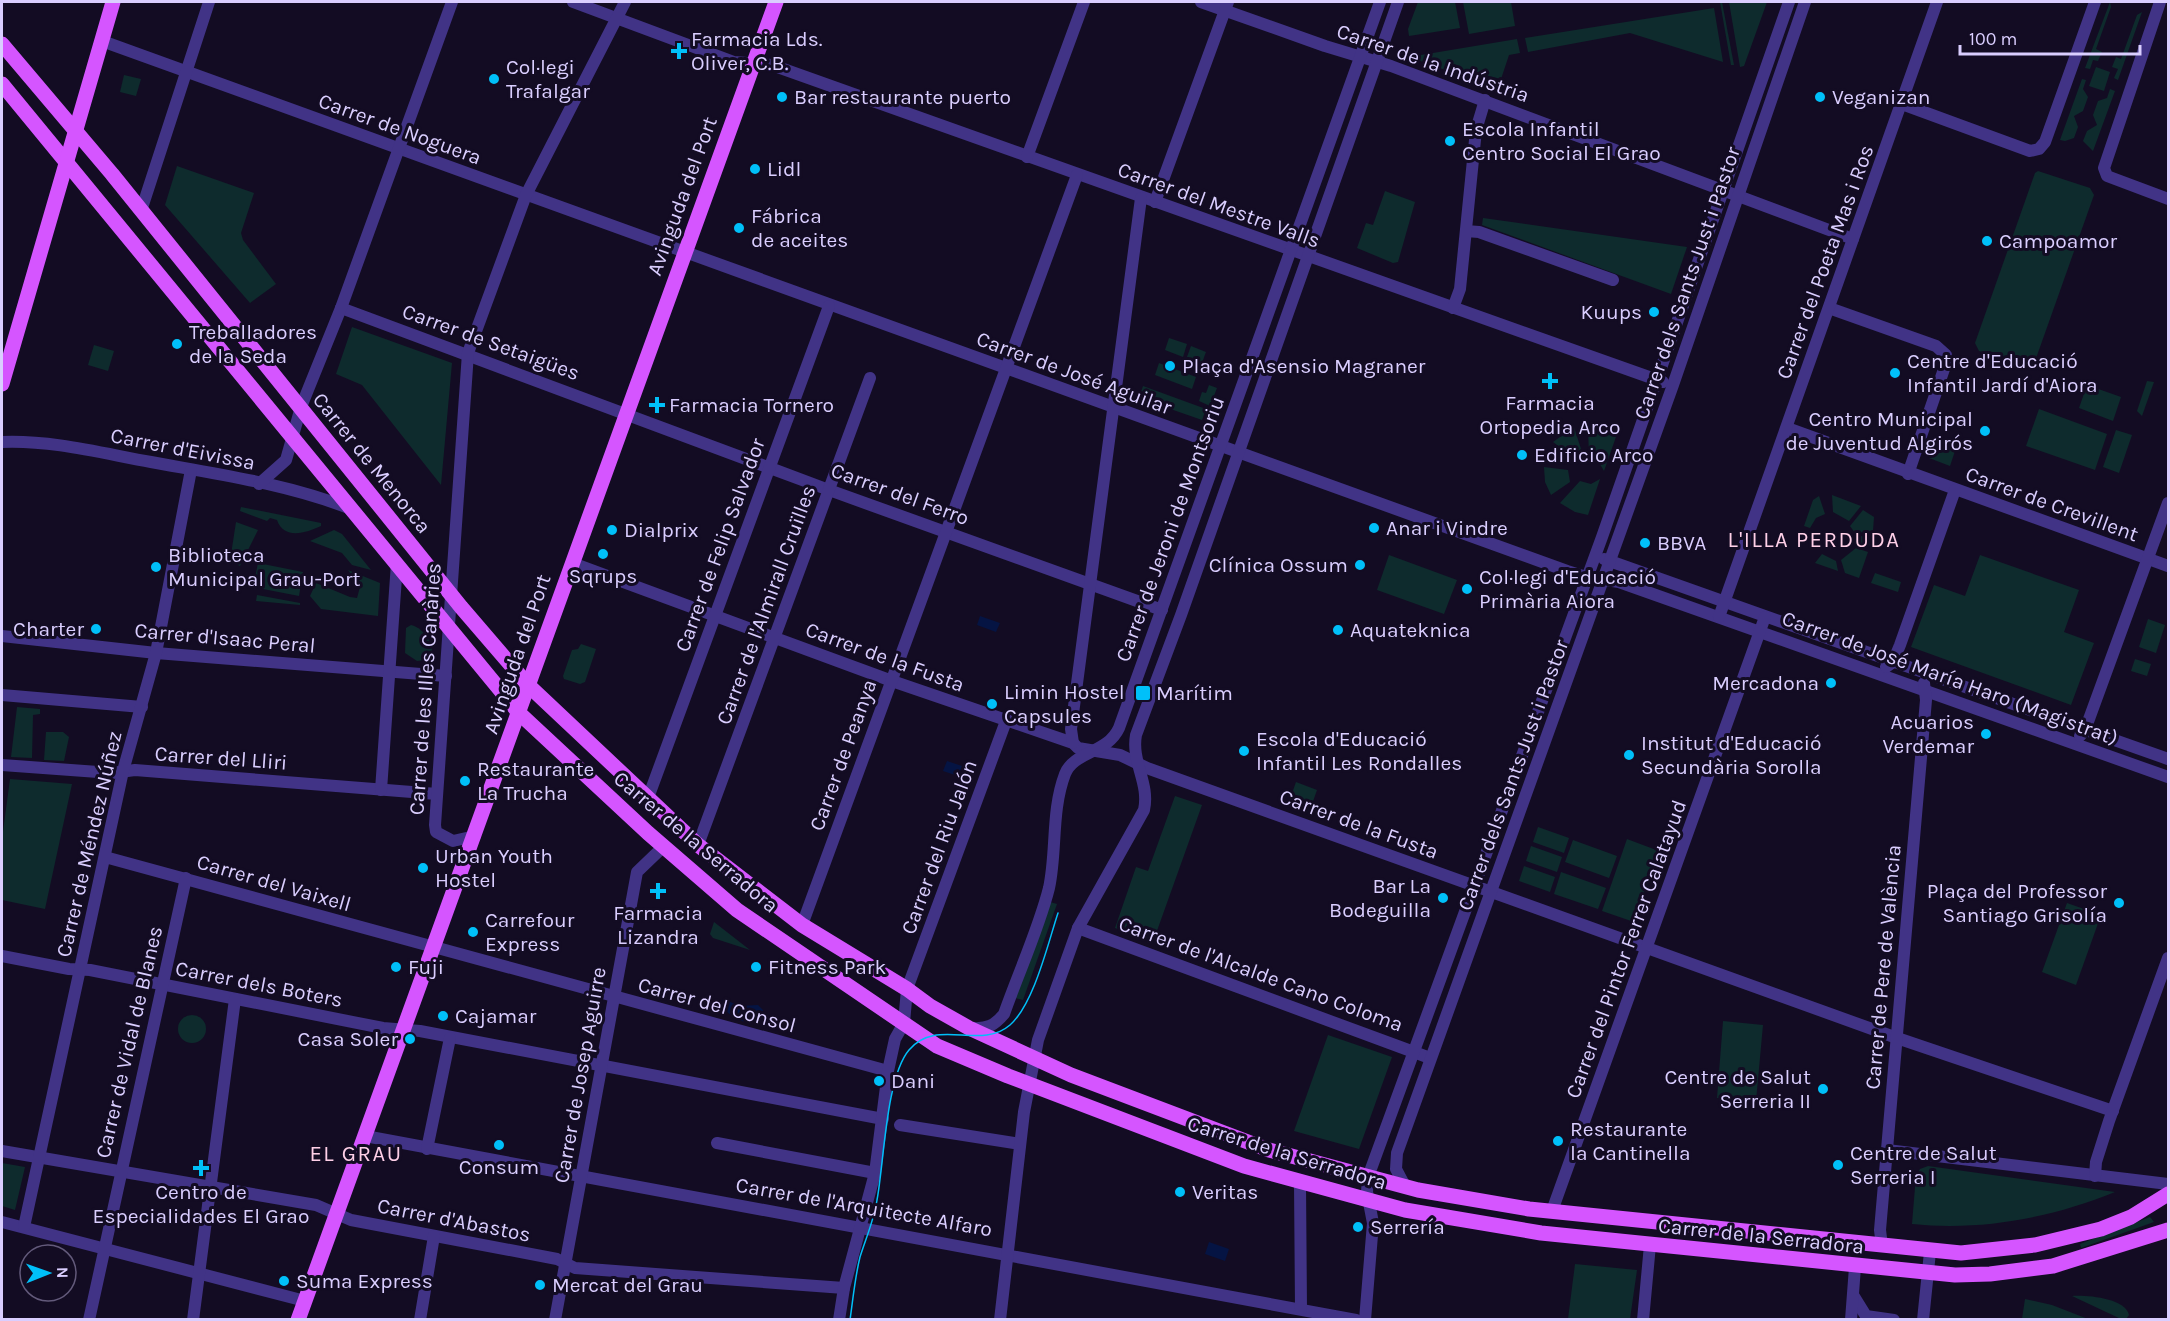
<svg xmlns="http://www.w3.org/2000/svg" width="2170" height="1321" viewBox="0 0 2170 1321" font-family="Karla,sans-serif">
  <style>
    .green { fill: #0e2b2d }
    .water { fill: #051443 }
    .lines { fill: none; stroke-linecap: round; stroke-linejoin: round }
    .minor { stroke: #413386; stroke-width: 12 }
    .major { stroke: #d555ff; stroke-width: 15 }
    .tram { stroke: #00c0f9; stroke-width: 1.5 }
    .poi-dot { fill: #00c0f9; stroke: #130c23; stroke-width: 2 }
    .labels { text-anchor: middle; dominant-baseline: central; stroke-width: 6; stroke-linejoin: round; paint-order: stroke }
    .poi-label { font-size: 21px; fill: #daceff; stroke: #130c23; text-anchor: start }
    .street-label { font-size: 21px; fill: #daceff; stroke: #130c23 }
    .neighbourhood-label { font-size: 22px; letter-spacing: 1.5px; fill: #ffd0e8; stroke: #130c23 }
  </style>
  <rect width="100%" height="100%" fill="#130c23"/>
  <!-- green -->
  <g class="green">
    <path d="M1418,2H1455L1460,28L1409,36L1408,29Z"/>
    <path d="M1463,2H1511L1515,26L1469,34Z"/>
    <path d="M1720,2H1722L1734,65H1731Z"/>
    <path d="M1729,2H1767L1744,66L1740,67Z"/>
    <path d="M2110,2L2111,7L2096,49L2102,52L2098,61L2093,60L2090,69L2085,68Z"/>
    <path d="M1714,8L1723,62L1630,33L1528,52L1525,38Z"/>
    <path d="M2142,12L2118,80L2114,78L2118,69L2112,67L2116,57L2121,59L2137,15Z"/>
    <path d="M1517,39L1520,53L1509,55L1501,79L1485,75L1482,83L1409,57Z"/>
    <path d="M2096,67L2110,72L2104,91L2089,86Z"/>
    <path d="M124,75L141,79L136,96L120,92Z"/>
    <path d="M2082,79L2086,80L2083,89L2088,97L2083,111L2074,116L2078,127L2074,138L2065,141L2060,140Z"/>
    <path d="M2110,89L2115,91L2093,151L2083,141L2087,131L2097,125L2093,115L2098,101L2107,98Z"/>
    <path d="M177,166L254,193L241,233L243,240L276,284L250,303L165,205Z"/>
    <path d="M2038,171L2090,188L2094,195L2034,364L2025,367L1979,351L1975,343L2035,173Z"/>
    <path d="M1385,191L1415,202L1398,262L1393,263L1357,248L1366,223L1373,225Z"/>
    <path d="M1483,218L1687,247L1671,294L1482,225Z"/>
    <path d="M352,327L452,363L441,485L362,385L336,374Z"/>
    <path d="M1169,338L1187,344L1183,357L1165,350Z"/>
    <path d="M94,345L114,351L108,371L88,365Z"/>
    <path d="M1191,346L1206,352L1199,371L1184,365Z"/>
    <path d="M1159,363L1196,377L1192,389L1155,375Z"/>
    <path d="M2147,381L2154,382L2142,416L2137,411Z"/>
    <path d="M1209,385L1217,388L1210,406L1199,401L1202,392L1206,393Z"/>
    <path d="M2087,385L2121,397L2113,421L2079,408Z"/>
    <path d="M1143,386L1206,409L1202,420L1139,398Z"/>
    <path d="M2039,409L2107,434L2095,470L2026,446Z"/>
    <path d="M1574,427L1581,449L1572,456L1553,442Z"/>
    <path d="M1588,427L1605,429L1617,434L1604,471L1597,459L1589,457Z"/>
    <path d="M2116,430L2132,435L2119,473L2103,467Z"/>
    <path d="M1936,438L1957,445L1950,466L1929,458Z"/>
    <path d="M1544,467L1568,470L1570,482L1551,495L1545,482Z"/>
    <path d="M1600,479L1588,515L1575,512L1560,503L1580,481L1591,484Z"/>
    <path d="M1832,495L1861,506L1849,521L1833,512Z"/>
    <path d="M1819,496L1825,514L1816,518L1810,528L1804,526L1813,500Z"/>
    <path d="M241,507L321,523V526C306,533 284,540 277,520L270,518L267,521L240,511Z"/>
    <path d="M1863,510L1874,517L1873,531L1855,533L1850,526Z"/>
    <path d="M236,522L258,530L240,566L230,561Z"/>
    <path d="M334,530L342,534L371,570L352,565L342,553L310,541Z"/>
    <path d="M1875,534L1871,546L1857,542L1856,537Z"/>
    <path d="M1856,548L1868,552L1859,578L1845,573L1841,560Z"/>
    <path d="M1822,554L1836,561L1838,571L1815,563Z"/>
    <path d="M1389,555L1457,580L1444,614L1377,590Z"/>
    <path d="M1980,555L2079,590L2064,632L2094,643L2071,705L1911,647L1934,585L1965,596Z"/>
    <path d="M258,563L303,572L299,596L253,587Z"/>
    <path d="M348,570L380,583L378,616L321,609L310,596L316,583L350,597L357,598L360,587Z"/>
    <path d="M1875,573L1901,582L1898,592L1871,583Z"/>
    <path d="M257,595L300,603V605L256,601Z"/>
    <path d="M2148,619L2165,625L2156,653L2139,647Z"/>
    <path d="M411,625C421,627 432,640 432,651L426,660L417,661L405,653L406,628Z"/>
    <path d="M581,644L596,649L585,682L580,684L564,679L563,676L572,650L578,649Z"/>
    <path d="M2135,659L2151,664L2147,676L2131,671Z"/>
    <path d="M17,707L40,709V714L33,715L32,758L11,757Z"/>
    <path d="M46,732H63L69,737L64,761L44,760Z"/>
    <path d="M10,779L72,784L45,909L2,900V839Z"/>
    <path d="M1296,782L1317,790L1309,813L1288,805Z"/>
    <path d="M1175,796L1202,805L1153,942L1115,928L1136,867L1148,871Z"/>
    <path d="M1538,827L1569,838L1564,853L1533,842Z"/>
    <path d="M1627,839L1659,851L1634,922L1602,911Z"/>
    <path d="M1573,840L1617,856L1609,878L1565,862Z"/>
    <path d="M1531,846L1562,857L1557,872L1526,861Z"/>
    <path d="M1524,866L1555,877L1550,892L1519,881Z"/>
    <path d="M1561,872L1606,888L1598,909L1554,894Z"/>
    <path d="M1050,902L1057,904L1023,1000L1015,998Z"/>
    <path d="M2067,903L2101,915L2076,985L2042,972Z"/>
    <path d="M714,922L750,950L713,938L710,934Z"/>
    <circle cx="192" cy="1029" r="14"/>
    <path d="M1723,1021L1763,1025L1756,1101L1717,1098Z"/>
    <path d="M1328,1035L1392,1057L1359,1149L1294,1131Z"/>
    <path d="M2,1163L25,1167L15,1210L2,1206Z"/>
    <path d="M1928,1166L2115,1192C2051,1218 1982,1231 1912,1224L1916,1175L1920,1169Z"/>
    <path d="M2150,1217L2154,1222L2081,1248L2080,1244Z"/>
    <path d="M1575,1264L1637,1270L1630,1319H1568Z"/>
    <path d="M2072,1296C2087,1295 2125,1298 2129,1315L2126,1319H2121Z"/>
    <path d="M2025,1299L2052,1305L2088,1319H2022Z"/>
  </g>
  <!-- water -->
  <g class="water">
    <path d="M980,616L1000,623L996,632L977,625Z"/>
    <path d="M947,761L962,766L958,776L943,771Z"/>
    <path d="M723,999L740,1006L758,1005L763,1010L762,1018C749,1030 730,1016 721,1006Z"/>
    <path d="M1209,1242L1229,1249L1225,1261L1205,1254Z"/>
  </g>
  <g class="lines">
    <!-- minor -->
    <g class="minor">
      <path d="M573,2L734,62L772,65L1663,382"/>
      <path d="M1201,2L1325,46L1391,66L1853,239"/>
      <path d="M2160,2L2104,168L2107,176L2168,199"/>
      <path d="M102,41L1567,571L1586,577L1619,582L2168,777"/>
      <path d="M1902,104L2030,151L2039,149L2045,142L2095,2"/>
      <path d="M1027,157L1084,2"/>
      <path d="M1155,202L1228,2"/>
      <path d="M141,211L209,2"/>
      <path d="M1466,231L1479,232L1613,280"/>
      <path d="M341,308L829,490L1162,610"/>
      <path d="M1453,308L1460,289L1476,130L1485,100"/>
      <path d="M1829,308L1936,346L1946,355L1944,369L1908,474"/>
      <path d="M1787,428L2168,566"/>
      <path d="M2,442C52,440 101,453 151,462C217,474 288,484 351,509"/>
      <path d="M259,484L286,460L301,407L341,308L452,2"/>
      <path d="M1604,559L2168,759"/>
      <path d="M572,563L892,681L1073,743L1078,748L1120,755L1147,768L1897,1038L2113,1111"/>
      <path d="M1719,617L1937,2"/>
      <path d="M2,636L156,653L446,676"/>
      <path d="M1886,667L1893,662L1900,645L1955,490"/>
      <path d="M2,695L142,707"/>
      <path d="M2080,736L2085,730L2168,503"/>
      <path d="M1073,743L1071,729L1141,198"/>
      <path d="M2,765L112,773L135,770L437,794"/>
      <path d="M381,790L397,563"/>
      <path d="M648,798L829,306"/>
      <path d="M475,836L453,841L436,832L435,825L468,353L526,195L625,2"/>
      <path d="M698,845L870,378"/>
      <path d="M105,857L888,1071"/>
      <path d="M802,925L1077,175"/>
      <path d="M1078,928L1430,1058"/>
      <path d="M2,956L69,969L90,970L383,1028L420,1031L883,1119"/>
      <path d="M972,1028C987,1029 994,1026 1004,1014C1018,974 1039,928 1049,888C1057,851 1051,811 1065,774C1074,751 1107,754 1119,728L1380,2"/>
      <path d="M900,1125L1020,1144"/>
      <path d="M365,1136L1356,1320"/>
      <path d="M717,1143L875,1173"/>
      <path d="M427,1149L450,1038"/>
      <path d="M1887,1150L2168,1184"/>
      <path d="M2,1151L316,1205L351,1220L557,1259L575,1268L844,1288"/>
      <path d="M2095,1176L2096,1162L2109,1121L2168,958"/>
      <path d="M1300,1183L1301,1309"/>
      <path d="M1405,1186L1396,1169L1397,1153L1673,385L1805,2"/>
      <path d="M1552,1211L1765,617"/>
      <path d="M2,1222L305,1301"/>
      <path d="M24,1227L123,771L156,653L191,470"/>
      <path d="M1882,1246L1880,1230L1926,700L1924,683"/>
      <path d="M1853,1295L1866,1316L1894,1320"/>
      <path d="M89,1320L186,878"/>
      <path d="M193,1320L235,999"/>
      <path d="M420,1320L434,1236"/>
      <path d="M555,1320L637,872L663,847"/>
      <path d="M839,1320L844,1288L875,1173L888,1071L895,1039L904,1023L907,989L1006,721"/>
      <path d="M1000,1320L1024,1112L1038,1040L1078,928L1144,810C1150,783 1131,762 1136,735L1181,615L1398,2"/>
      <path d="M1365,1320L1373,1223L1367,1192L1368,1177L1602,537L1789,2"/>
      <path d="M1643,1320L1650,1245"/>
      <path d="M1851,1320L1855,1267"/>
      <path d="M1923,1320L1930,1252"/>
    </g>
    <!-- major -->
    <g class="major">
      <path d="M2,44L112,174L461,607L528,685L698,845L802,925L907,989L930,1006L969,1028L1071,1075L1269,1150L1418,1190L1529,1209L1961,1253L2035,1245L2101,1229L2131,1217L2168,1194"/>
      <path d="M2,84L519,713L648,833L737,910L937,1046L1008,1076L1244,1166L1405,1210L1541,1233L1955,1275L1990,1274L2053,1266L2168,1230"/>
      <path d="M2,384L113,2"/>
      <path d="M298,1320L776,2"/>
    </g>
    <!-- tram -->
    <path class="tram" d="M850,1320C853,1299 855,1277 860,1257C866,1238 874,1220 877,1200C884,1163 886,1077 909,1050C937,1017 980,1051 1010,1025C1034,1004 1048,943 1058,913"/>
  </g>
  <!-- markers -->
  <g class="poi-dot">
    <path d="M676 42h6v6h6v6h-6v6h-6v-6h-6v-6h6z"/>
    <circle cx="494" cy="79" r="6"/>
    <circle cx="782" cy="97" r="6"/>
    <circle cx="1820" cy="97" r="6"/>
    <circle cx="1450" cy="141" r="6"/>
    <circle cx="755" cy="169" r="6"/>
    <circle cx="739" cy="228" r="6"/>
    <circle cx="1987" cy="241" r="6"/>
    <circle cx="1654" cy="312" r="6"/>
    <circle cx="177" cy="344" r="6"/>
    <circle cx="1170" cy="366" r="6"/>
    <circle cx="1895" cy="373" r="6"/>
    <path d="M1547 372h6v6h6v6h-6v6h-6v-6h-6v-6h6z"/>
    <path d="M654 396h6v6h6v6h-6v6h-6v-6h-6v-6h6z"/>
    <circle cx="1985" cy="431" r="6"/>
    <circle cx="1522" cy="455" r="6"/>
    <circle cx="1374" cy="528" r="6"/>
    <circle cx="612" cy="530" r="6"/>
    <circle cx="1645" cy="543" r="6"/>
    <circle cx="603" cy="554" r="6"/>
    <circle cx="1360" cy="565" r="6"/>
    <circle cx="156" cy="567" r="6"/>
    <circle cx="1467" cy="589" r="6"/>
    <circle cx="96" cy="629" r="6"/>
    <circle cx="1338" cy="630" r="6"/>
    <circle cx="1831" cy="683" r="6"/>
    <rect x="1135" y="685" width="16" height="16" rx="3"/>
    <circle cx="992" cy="704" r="6"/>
    <circle cx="1986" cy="734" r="6"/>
    <circle cx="1244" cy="751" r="6"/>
    <circle cx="1629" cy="755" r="6"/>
    <circle cx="465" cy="781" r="6"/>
    <circle cx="423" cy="868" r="6"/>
    <path d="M655 882h6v6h6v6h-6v6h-6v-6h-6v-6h6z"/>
    <circle cx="1443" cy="898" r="6"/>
    <circle cx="2119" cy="903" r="6"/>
    <circle cx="473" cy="932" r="6"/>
    <circle cx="396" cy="967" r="6"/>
    <circle cx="756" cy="967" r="6"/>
    <circle cx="443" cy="1016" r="6"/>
    <circle cx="410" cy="1039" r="6"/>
    <circle cx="879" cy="1081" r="6"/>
    <circle cx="1823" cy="1089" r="6"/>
    <circle cx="1558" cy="1141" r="6"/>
    <circle cx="499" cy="1145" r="6"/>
    <circle cx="1838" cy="1165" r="6"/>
    <path d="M198 1159h6v6h6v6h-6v6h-6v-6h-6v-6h6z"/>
    <circle cx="1180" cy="1192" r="6"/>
    <circle cx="1358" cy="1227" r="6"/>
    <circle cx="284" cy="1281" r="6"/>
    <circle cx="540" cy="1285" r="6"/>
  </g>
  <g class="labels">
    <!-- poi labels -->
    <g class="poi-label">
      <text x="691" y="39">Farmacia Lds.<tspan x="691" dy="24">Oliver, C.B.</tspan></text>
      <text x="506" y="67">Col·legi<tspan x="506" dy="24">Trafalgar</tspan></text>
      <text x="794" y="97">Bar restaurante puerto</text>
      <text x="1832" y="97">Veganizan</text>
      <text x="1462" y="129">Escola Infantil<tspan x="1462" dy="24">Centro Social El Grao</tspan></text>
      <text x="767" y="169">Lidl</text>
      <text x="751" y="216">Fábrica<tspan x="751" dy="24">de aceites</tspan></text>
      <text x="1999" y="241">Campoamor</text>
      <text x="1642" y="312" text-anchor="end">Kuups</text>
      <text x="189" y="332">Treballadores<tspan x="189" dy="24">de la Seda</tspan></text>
      <text x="1907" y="361">Centre d'Educació<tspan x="1907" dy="24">Infantil Jardí d'Aiora</tspan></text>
      <text x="1182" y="366">Plaça d'Asensio Magraner</text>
      <text x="1550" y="403" text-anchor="middle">Farmacia<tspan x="1550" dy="24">Ortopedia Arco</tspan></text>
      <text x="669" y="405">Farmacia Tornero</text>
      <text x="1973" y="419" text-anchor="end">Centro Municipal<tspan x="1973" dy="24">de Juventud Algirós</tspan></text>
      <text x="1534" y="455">Edificio Arco</text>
      <text x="1386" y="528">Anar i Vindre</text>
      <text x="624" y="530">Dialprix</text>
      <text x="1657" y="543">BBVA</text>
      <text x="168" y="555">Biblioteca<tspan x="168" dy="24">Municipal Grau-Port</tspan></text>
      <text x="1348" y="565" text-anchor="end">Clínica Ossum</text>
      <text x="603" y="576" text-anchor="middle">Sqrups</text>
      <text x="1479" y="577">Col·legi d'Educació<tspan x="1479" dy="24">Primària Aiora</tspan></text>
      <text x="84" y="629" text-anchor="end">Charter</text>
      <text x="1350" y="630">Aquateknica</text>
      <text x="1819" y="683" text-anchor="end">Mercadona</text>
      <text x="1004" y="692">Limin Hostel<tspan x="1004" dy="24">Capsules</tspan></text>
      <text x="1156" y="693">Marítim</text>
      <text x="1974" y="722" text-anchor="end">Acuarios<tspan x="1974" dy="24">Verdemar</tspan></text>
      <text x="1256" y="739">Escola d'Educació<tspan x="1256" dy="24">Infantil Les Rondalles</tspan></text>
      <text x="1641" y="743">Institut d'Educació<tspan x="1641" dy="24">Secundària Sorolla</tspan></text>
      <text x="477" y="769">Restaurante<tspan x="477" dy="24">La Trucha</tspan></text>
      <text x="435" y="856">Urban Youth<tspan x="435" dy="24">Hostel</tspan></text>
      <text x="1431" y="886" text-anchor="end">Bar La<tspan x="1431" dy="24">Bodeguilla</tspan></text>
      <text x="2107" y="891" text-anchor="end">Plaça del Professor<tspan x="2107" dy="24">Santiago Grisolía</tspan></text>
      <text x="658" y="913" text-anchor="middle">Farmacia<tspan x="658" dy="24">Lizandra</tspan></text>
      <text x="485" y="920">Carrefour<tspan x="485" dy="24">Express</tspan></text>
      <text x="408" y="967">Fuji</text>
      <text x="768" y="967">Fitness Park</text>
      <text x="455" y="1016">Cajamar</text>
      <text x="398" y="1039" text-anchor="end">Casa Soler</text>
      <text x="1811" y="1077" text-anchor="end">Centre de Salut<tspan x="1811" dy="24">Serreria II</tspan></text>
      <text x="891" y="1081">Dani</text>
      <text x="1570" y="1129">Restaurante<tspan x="1570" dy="24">la Cantinella</tspan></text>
      <text x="1850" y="1153">Centre de Salut<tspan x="1850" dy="24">Serreria I</tspan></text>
      <text x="499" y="1167" text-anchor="middle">Consum</text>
      <text x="201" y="1192" text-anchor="middle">Centro de<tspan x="201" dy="24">Especialidades El Grao</tspan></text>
      <text x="1192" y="1192">Veritas</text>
      <text x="1370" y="1227">Serrería</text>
      <text x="296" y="1281">Suma Express</text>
      <text x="552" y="1285">Mercat del Grau</text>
    </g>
    <!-- street labels -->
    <g class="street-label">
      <text transform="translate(1433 63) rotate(19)">Carrer de la Indústria</text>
      <text transform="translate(400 129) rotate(20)">Carrer de Noguera</text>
      <text transform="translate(682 196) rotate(-70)">Avinguda del Port</text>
      <text transform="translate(1219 205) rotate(20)">Carrer del Mestre Valls</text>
      <text transform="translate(1825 262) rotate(-70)">Carrer del Poeta Mas i Ros</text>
      <text transform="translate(1687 283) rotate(-71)">Carrer dels Sants Just i Pastor</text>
      <text transform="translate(491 342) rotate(20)">Carrer de Setaigües</text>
      <text transform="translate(1074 373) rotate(20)">Carrer de José Aguilar</text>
      <text transform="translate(183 449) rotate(11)">Carrer d'Eivissa</text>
      <text transform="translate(372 463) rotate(51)">Carrer de Menorca</text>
      <text transform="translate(900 494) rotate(20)">Carrer del Ferro</text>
      <text transform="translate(2052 504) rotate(20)">Carrer de Crevillent</text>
      <text transform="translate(1170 529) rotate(-70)">Carrer de Jeroni de Montsoriu</text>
      <text transform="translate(720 545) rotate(-70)">Carrer de Felip Salvador</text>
      <text transform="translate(766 605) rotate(-70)">Carrer de l'Almirall Cruïlles</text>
      <text transform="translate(225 638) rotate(5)">Carrer d'Isaac Peral</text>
      <text transform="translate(517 654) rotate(-71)">Avinguda del Port</text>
      <text transform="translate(885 657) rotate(20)">Carrer de la Fusta</text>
      <text transform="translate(1950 678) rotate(20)">Carrer de José María Haro (Magistrat)</text>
      <text transform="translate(425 689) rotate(-86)">Carrer de les Illes Canàries</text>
      <text transform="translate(843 755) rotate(-70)">Carrer de Peanya</text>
      <text transform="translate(221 758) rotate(4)">Carrer del Lliri</text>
      <text transform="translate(1513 775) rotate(-70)">Carrer dels Sants Just i Pastor</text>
      <text transform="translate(1359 824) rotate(20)">Carrer de la Fusta</text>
      <text transform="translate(696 842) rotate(40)">Carrer de la Serradora</text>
      <text transform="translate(89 844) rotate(-77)">Carrer de Méndez Núñez</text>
      <text transform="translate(939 847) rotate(-70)">Carrer del Riu Jalón</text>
      <text transform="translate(274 883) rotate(16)">Carrer del Vaixell</text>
      <text transform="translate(1626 949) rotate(-70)">Carrer del Pintor Ferrer Calatayud</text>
      <text transform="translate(1883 967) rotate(-85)">Carrer de Pere de València</text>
      <text transform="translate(1261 974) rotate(20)">Carrer de l'Alcalde Cano Coloma</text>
      <text transform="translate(259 984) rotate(11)">Carrer dels Boters</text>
      <text transform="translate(717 1005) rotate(15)">Carrer del Consol</text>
      <text transform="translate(129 1042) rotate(-77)">Carrer de Vidal de Blanes</text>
      <text transform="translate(580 1075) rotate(-80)">Carrer de Josep Aguirre</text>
      <text transform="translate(1287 1153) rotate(17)">Carrer de la Serradora</text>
      <text transform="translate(864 1207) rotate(10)">Carrer de l'Arquitecte Alfaro</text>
      <text transform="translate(454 1220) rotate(11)">Carrer d'Abastos</text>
      <text transform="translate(1761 1236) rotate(6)">Carrer de la Serradora</text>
    </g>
    <!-- neighbourhood labels -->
    <g class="neighbourhood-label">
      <text x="1814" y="540">L'ILLA PERDUDA</text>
      <text x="356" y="1154">EL GRAU</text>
    </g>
  </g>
  <!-- border -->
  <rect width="2170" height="1321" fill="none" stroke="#daceff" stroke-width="6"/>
  <!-- north arrow -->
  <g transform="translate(48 1273) rotate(89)"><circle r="28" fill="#130c23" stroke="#635a7b" stroke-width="1.5"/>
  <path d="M0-4.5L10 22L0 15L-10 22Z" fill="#00c0f9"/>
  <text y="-9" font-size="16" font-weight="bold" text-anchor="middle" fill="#daceff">N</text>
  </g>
  <!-- scale -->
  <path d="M1960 45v9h180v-9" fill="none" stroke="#daceff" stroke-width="3"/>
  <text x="1969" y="45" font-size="18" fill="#daceff" stroke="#130c23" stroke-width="4.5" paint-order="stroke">100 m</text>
</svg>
